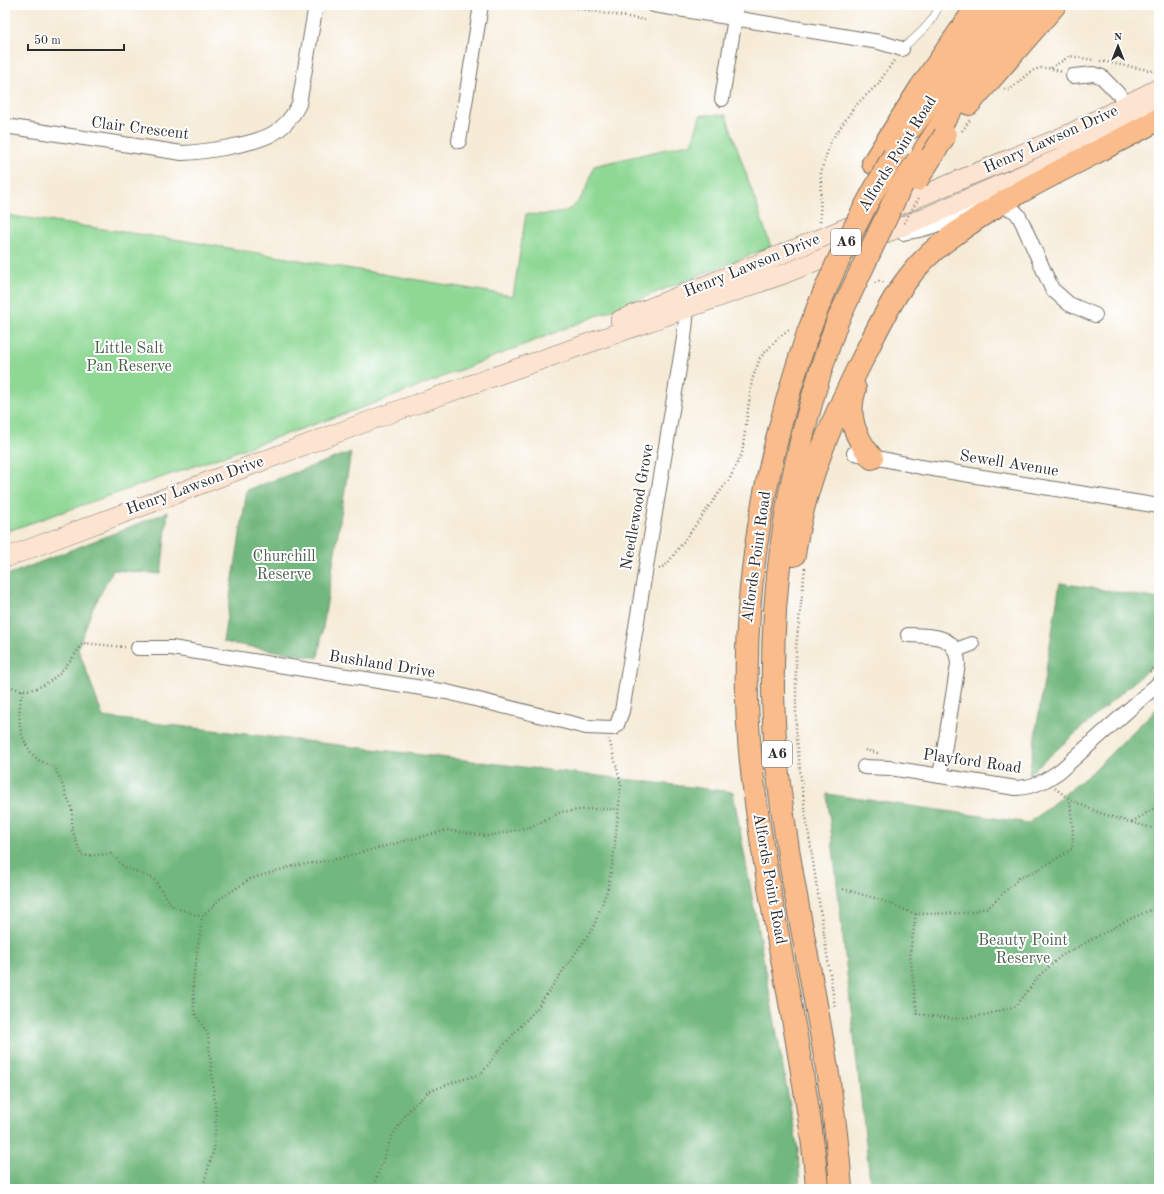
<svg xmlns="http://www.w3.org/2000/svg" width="1164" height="1194" viewBox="0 0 1164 1194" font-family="'Old Standard TT',serif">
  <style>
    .green { fill: #8ed894; stroke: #5c8260 }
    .forest { fill: #72b87e; stroke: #4e7254 }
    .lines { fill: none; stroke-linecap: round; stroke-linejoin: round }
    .lane-casing { stroke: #726e67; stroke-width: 8 }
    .street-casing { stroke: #726e67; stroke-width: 16 }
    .secondary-casing { stroke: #726e67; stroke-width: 20 }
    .highway-casing { stroke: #726e67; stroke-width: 24 }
    .path { stroke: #726e67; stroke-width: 2.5; stroke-dasharray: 1 3; stroke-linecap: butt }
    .lane { stroke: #fff; stroke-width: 7 }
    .street { stroke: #fff; stroke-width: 14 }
    .secondary { stroke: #fde4d1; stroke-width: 19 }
    .highway { stroke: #fabc8b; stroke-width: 22 }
    .highway-bridge-casing { stroke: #726e67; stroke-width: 24; stroke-linecap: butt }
    .path-bridge { stroke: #726e67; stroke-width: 2.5; stroke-dasharray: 1 3; stroke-linecap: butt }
    .highway-bridge { stroke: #fabc8b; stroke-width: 22 }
    .labels { text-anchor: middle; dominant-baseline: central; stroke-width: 4; stroke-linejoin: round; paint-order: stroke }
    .shield { fill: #fff; stroke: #6b6b6b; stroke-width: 1 }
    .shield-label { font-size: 15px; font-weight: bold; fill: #2b2b2b }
    .street-label { font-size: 16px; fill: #2b2b2b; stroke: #fff }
    .park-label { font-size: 16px; fill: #495f4a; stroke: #fff }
  </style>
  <rect width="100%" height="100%" fill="#fff"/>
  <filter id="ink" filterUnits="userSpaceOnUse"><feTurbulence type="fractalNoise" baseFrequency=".025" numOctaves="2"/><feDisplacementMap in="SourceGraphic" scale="8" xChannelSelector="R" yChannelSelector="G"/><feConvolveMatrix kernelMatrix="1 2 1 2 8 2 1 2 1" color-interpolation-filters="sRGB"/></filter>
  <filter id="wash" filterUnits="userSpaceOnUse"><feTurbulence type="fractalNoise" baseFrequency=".012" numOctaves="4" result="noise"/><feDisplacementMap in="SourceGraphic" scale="16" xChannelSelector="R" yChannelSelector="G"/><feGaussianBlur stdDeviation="0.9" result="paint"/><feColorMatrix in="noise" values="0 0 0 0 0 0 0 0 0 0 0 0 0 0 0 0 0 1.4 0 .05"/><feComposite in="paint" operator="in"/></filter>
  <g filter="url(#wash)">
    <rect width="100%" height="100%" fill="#f5ebd7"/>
    <!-- green -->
    <path class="green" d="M705,115H726L771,247L387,399L5,532V215L180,240L513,296L526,214C571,217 581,209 594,166L692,143L700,116Z"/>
    <!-- forest -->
    <g class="forest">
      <path d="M351,452L318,658L223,642L247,490Z"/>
      <path d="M168,512L161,574L113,570L92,610L78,648L103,717L733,792L798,1150L800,1189H5V576Z"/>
      <path d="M1060,583L1159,599V660L1029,774Z"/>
      <path d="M1159,706V1189H871L827,794L1029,823L1091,773Z"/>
    </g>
  </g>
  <g filter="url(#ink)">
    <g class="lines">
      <!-- lane casing -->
      <g class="lane-casing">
        <path id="lane" d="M902,49C916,36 933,24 939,5"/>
      </g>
      <!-- street casing -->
      <g class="street-casing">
        <g id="street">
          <path d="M654,5L879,42L902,49"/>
          <path d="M1073,76L1094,74L1102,77L1129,105"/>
          <path d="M722,99L737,5"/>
          <path d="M5,126L182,153C205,152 252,145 272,134C285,127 293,116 299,104L316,5"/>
          <path d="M459,141L481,5"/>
          <path d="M903,233C912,231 922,230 930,227C952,219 991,198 1013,210C1018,213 1020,218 1022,222L1052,289L1069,304L1095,315"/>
          <path d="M854,453L921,467L1159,506"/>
          <path d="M908,635C932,636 957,634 958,664L940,776"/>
          <path d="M138,648H172L447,692L586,727L613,728L617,725L622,711L684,338L687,310L684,300"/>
          <path d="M956,650L972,644"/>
          <path d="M864,767L890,768L1016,788C1034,787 1046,781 1061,770L1159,683"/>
        </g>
      </g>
      <!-- secondary casing -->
      <g class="secondary-casing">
        <g id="secondary">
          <path d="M620,320L819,239L1071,133L1159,88"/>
          <path d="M5,558L385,415L784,274L933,214L1061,158L1159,107"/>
        </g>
      </g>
      <!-- highway casing -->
      <g class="highway-casing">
        <g id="highway">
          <path d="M969,104L1055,5"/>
          <path d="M912,127L1001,5"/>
          <path d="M924,151L955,103L1027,5"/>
          <path d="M873,163L921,87L978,5"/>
          <path d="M837,322C785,467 763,611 777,765C791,907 832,1046 841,1189"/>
          <path d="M808,333C761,471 736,617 751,762C761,856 781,949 797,1042C805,1091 814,1140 817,1189"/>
          <path d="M855,389C846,416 855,437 872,458"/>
          <path d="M794,555C803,488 831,422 861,362C874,336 886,309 903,285C915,268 930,252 947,240C1013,189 1088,159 1159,119"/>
        </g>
      </g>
      <!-- path -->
      <g class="path">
        <path d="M557,5L646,20"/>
        <path d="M1100,61L1159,72"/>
        <path d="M1051,68L1070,56L1094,60"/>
        <path d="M1004,89L1009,90C1030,74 1032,61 1062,72"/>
        <path d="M962,131L970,120"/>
        <path d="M820,222L821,171L831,141L855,106L878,84L895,59"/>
        <path d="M875,283L879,281L885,283"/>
        <path d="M805,568L796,647V729L802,789L835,1007"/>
        <path d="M659,569L667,564L730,478L742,453L752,380L760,358L778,338L790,329"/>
        <path d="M1150,672L1159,664"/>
        <path d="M5,684C10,686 17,690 22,690C51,691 69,663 83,643L125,647"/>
        <path d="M22,690C18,716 16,737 36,758C40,762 50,765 55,767L72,809V830L82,856L111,854L126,868L153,878L173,907L202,917"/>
        <path d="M865,750L878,753"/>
        <path d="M957,759L963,766"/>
        <path d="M1055,788C1083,812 1124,820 1159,830"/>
        <path d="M1132,822L1159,805"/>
        <path d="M843,889L878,899L916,914L968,913L989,907L1019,878L1041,868L1072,849L1073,833L1070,800"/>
        <path d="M916,914L910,953L917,1014L954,1019L985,1015L1016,1006L1040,975L1061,956L1128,920L1159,906"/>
        <path d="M202,1189L214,1149L216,1116L208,1034L194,1012L193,982L202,917L220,899L250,879L293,866L332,860L447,830L487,836L531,827L561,812L589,809H617"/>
        <path d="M372,1189L391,1138L408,1111L428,1092L454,1082L481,1074L501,1048L537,1008L593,928L607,891L613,862L621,784L609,739"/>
      </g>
      <!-- lane -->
      <use href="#lane" class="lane"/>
      <!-- street -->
      <use href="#street" class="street"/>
      <!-- secondary -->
      <use href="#secondary" class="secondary"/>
      <!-- highway -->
      <use href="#highway" class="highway"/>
      <!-- highway-bridge casing -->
      <g class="highway-bridge-casing">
        <g id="highway-bridge">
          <path d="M917,180L945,135"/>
          <path d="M837,322L899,190L918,160"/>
          <path d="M808,333C831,271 860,213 894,155"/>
        </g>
      </g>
      <!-- path-bridge -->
      <path class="path-bridge" d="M904,223L920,196"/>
      <!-- highway-bridge -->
      <use href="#highway-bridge" class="highway-bridge"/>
    </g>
  </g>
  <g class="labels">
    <!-- shield labels -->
    <g class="shield">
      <rect x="831" y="229" width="30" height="26" rx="3"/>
      <rect x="762" y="741" width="30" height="26" rx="3"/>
    </g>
    <g class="shield-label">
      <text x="846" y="242">A6</text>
      <text x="777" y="754">A6</text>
    </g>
    <!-- street labels -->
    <g class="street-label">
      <text transform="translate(140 129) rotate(7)">Clair Crescent</text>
      <text transform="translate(1051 140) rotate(-24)">Henry Lawson Drive</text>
      <text transform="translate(898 154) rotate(-58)">Alfords Point Road</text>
      <text transform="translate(752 266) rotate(-22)">Henry Lawson Drive</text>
      <text transform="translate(1009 464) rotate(9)">Sewell Avenue</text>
      <text transform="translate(195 486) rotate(-20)">Henry Lawson Drive</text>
      <text transform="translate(638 507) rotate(-80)">Needlewood Grove</text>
      <text transform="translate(757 557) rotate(-82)">Alfords Point Road</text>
      <text transform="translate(382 665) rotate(9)">Bushland Drive</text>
      <text transform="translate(972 762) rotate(8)">Playford Road</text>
      <text transform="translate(769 879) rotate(80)">Alfords Point Road</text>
    </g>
    <!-- park labels -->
    <g class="park-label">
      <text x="129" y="349">Little Salt<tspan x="129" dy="18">Pan Reserve</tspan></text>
      <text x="284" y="557">Churchill<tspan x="284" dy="18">Reserve</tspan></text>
      <text x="1023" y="941">Beauty Point<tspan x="1023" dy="18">Reserve</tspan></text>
    </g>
  </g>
  <!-- margin -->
  <rect width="1164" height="1194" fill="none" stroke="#fff" stroke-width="20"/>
  <!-- north arrow -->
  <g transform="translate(1118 46)" stroke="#ffffff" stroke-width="3" paint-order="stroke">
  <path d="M0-3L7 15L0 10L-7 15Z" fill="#2b2b2b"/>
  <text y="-6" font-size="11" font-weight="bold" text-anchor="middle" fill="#2b2b2b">N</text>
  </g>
  <!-- scale -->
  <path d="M28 44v6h96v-6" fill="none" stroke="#2b2b2b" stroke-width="2"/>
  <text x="34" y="44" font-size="12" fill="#2b2b2b" stroke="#ffffff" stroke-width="3" paint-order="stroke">50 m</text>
</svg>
